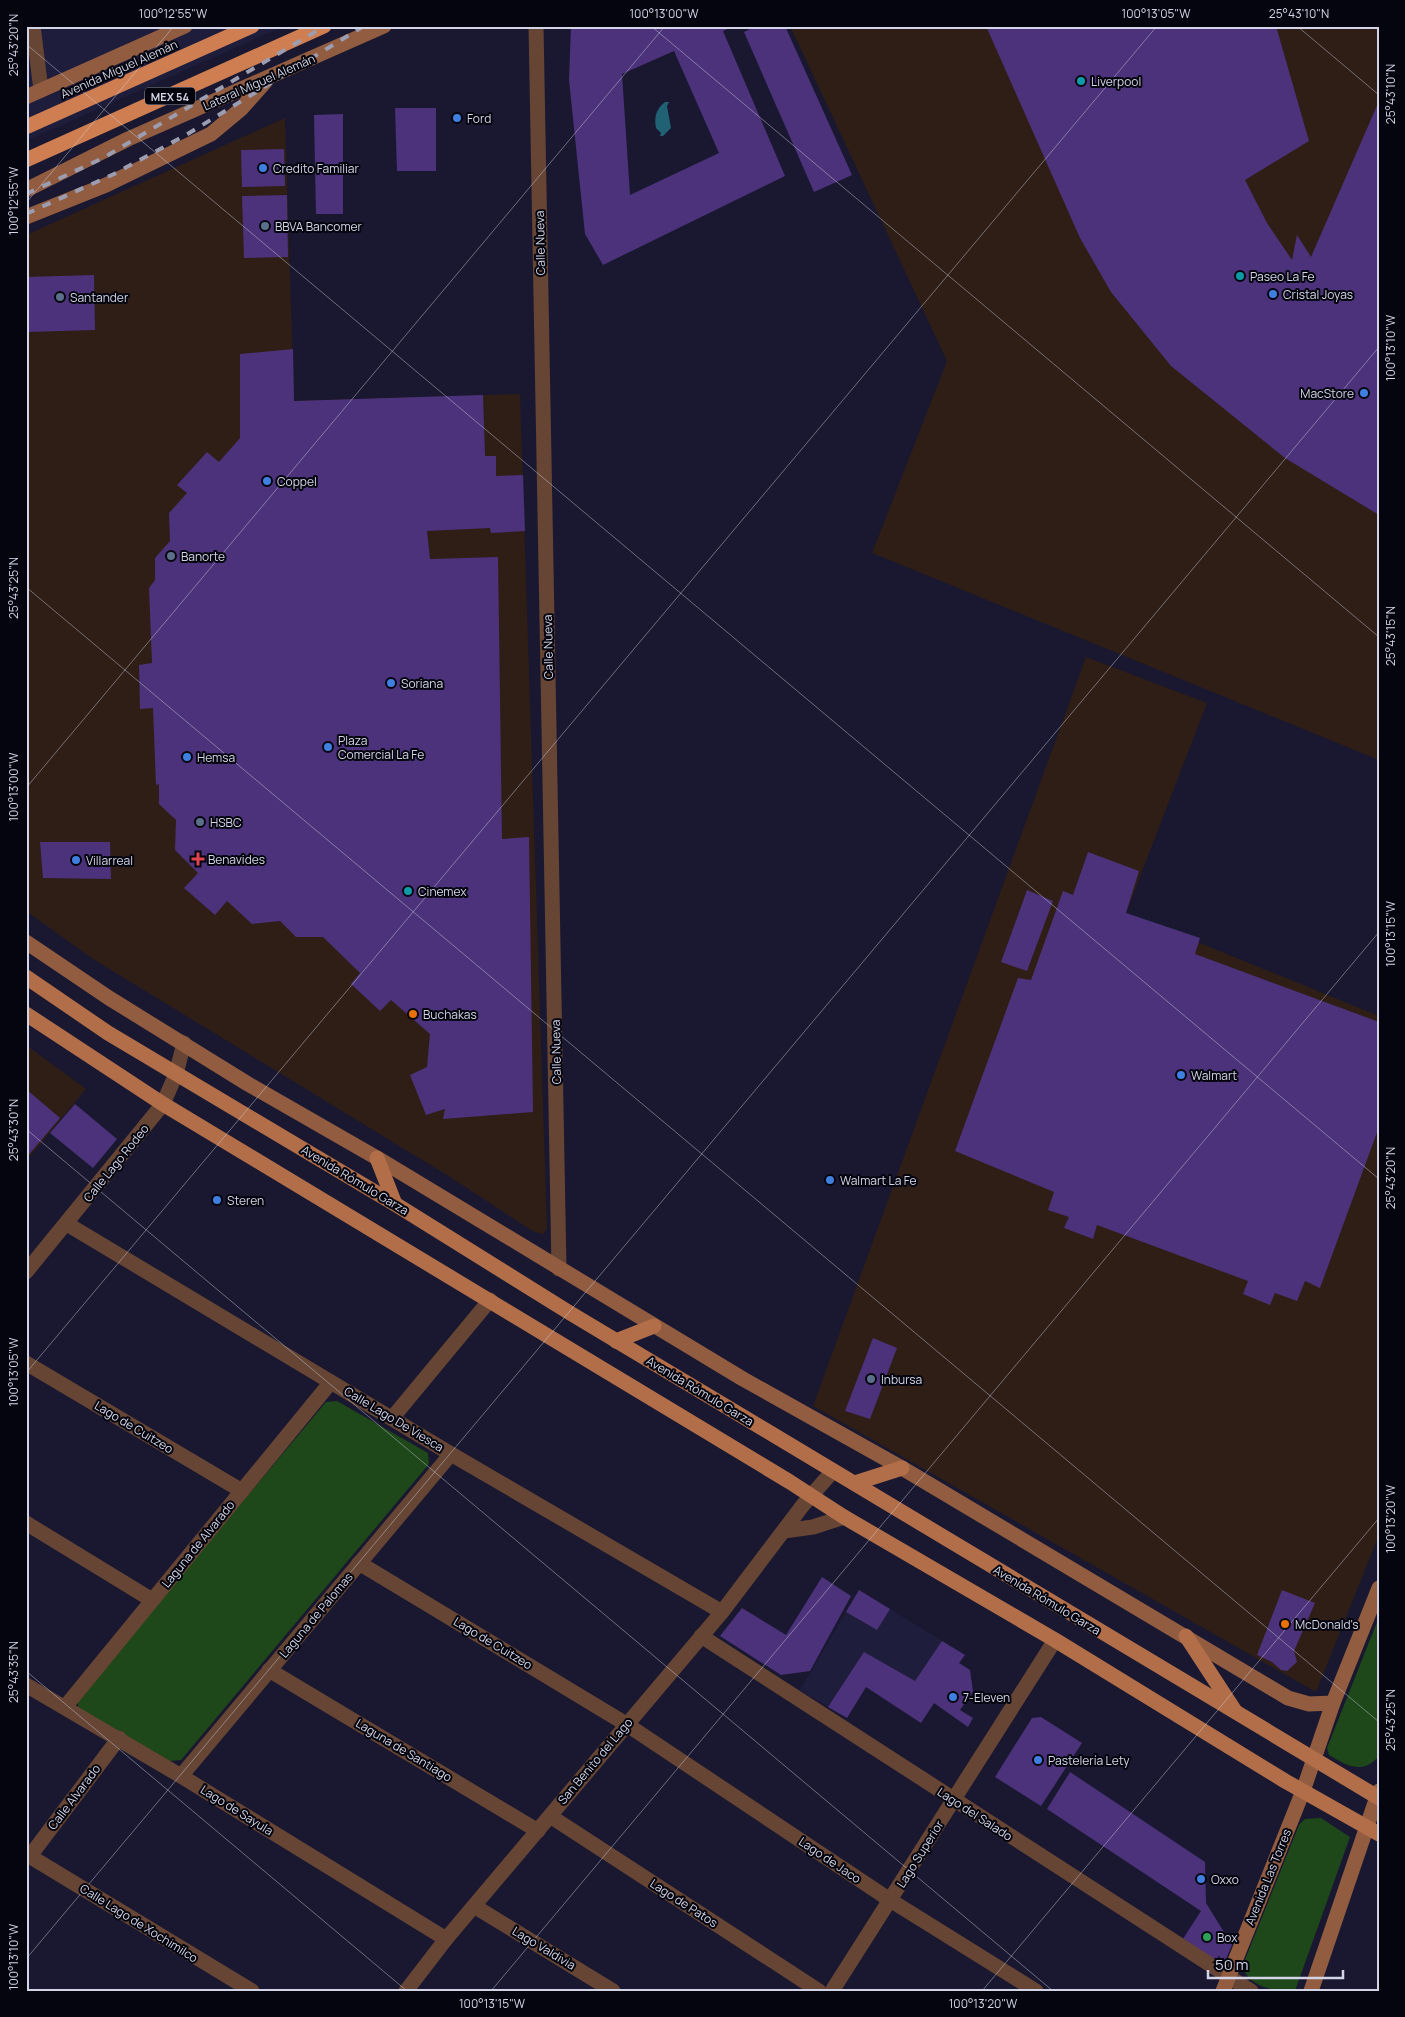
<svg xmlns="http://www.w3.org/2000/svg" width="1405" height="2017" viewBox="0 0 1405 2017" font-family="Manrope,sans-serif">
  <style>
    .commercial { fill: #2e1e16 }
    .built { fill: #1f1d3c }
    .green { fill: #1e471a }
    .water { fill: #206174 }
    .building { fill: #4c327a; fill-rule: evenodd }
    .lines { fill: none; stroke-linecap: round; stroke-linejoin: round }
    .street { stroke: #664534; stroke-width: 15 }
    .secondary { stroke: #915c40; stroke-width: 15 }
    .primary { stroke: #b16e49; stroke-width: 15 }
    .highway { stroke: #cf7e51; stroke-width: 15 }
    .rail { stroke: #9c9db0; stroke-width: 4; stroke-dasharray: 9 9; stroke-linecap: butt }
    .ticks { fill: none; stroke: #d3d4e5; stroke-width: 1; stroke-opacity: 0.45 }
    .culture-dot { fill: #0f9aa8; stroke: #05050f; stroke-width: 2 }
    .shop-dot { fill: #3f7fe0; stroke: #05050f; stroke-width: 2 }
    .service-dot { fill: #5c6f8a; stroke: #05050f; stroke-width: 2 }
    .health-dot { fill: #e0444e; stroke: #05050f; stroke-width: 2 }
    .food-dot { fill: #e8710a; stroke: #05050f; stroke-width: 2 }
    .leisure-dot { fill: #2e9e5b; stroke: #05050f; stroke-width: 2 }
    .labels { text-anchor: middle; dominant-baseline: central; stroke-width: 4; stroke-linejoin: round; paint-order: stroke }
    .shield { fill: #05050f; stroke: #9596a5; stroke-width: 1 }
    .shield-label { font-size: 11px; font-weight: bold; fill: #d3d4e5 }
    .street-label { font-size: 12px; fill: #d3d4e5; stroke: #05050f }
    .poi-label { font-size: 12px; fill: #d3d4e5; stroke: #05050f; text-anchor: start }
    .neatline { fill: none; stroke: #d3d4e5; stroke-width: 2 }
    .ticks-label { font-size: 12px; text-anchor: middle; fill: #d3d4e5 }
  </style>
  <rect width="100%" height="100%" fill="#191830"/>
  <!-- commercial -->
  <g class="commercial">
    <path d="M790,26H1379V760L872,553L947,361Z"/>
    <path d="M285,118L294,401L520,394L547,1229L543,1234L534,1232L450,1177L93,959L26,911V235Z"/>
    <path d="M1086,657L1207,703L1126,913L1379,1016V1535L1316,1692L813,1406Z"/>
    <path d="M26,1045L86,1089L26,1161Z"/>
  </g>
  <!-- built -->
  <g class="built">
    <path d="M26,26H284L26,141Z"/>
    <path d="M859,1590L965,1655L921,1723L866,1687L847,1718L800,1690Z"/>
  </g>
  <!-- green -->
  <g class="green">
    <path d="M337,1401L428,1453L429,1464L181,1760L169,1761L78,1710V1698L326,1402Z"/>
    <path d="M1379,1617V1756C1363,1775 1347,1766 1329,1755L1327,1748Z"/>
    <path d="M1321,1818L1350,1837L1295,1991C1275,1991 1252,1989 1242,1967L1299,1825L1305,1819Z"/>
  </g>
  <!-- water -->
  <path class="water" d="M665,102H669L667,106L671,128L663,136H660L661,133L656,128C654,117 656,109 665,102Z"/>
  <!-- building -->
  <g class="building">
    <path d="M571,26H734L723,31L785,176L603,265L585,234L569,80ZM674,51L719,153L630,195L622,74Z"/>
    <path d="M756,26H785L852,175L814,192L744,32Z"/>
    <path d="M986,26H1276L1309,141L1245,180L1267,223L1292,260L1297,235L1311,257L1379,101V515L1285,458L1171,366L1111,292L1080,238Z"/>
    <path d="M395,108H436V171H397Z"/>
    <path d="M343,114V214H316L314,115Z"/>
    <path d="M284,149L285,186L242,187L241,150Z"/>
    <path d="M287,195L288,257L244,258L242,196Z"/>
    <path d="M94,275L95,330L27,332L26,277Z"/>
    <path d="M293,349L294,401L483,395L485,456H496V476L523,475L525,531L491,533L490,528L427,531L430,559L498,557L502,839L529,837L533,1112L443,1119L445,1109L426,1115L410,1075L427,1067L430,1034L391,1000L380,1011L351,984L360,973L323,937H296L280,921L252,924L227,901L215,915L184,888L198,873L175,850L176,820L159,804V784L156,785L153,708L140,709L139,665L152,663L149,588L155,580V558L170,541L169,513L187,493L177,485L207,452L219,462L240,438V354Z"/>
    <path d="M40,842H110L111,879L43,878Z"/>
    <path d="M1088,852L1139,871L1126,913L1200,938L1195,954L1379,1022V1127L1320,1288L1305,1281L1297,1301L1275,1293L1270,1305L1243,1294L1248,1281L1097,1225L1093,1239L1064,1228L1069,1217L1048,1210L1054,1192L955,1151L1018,978L1031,980L1063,891L1073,895Z"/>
    <path d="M1027,890L1053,901L1027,971L1001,962Z"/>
    <path d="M26,1089L60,1118L26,1158Z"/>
    <path d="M75,1104L117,1139L93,1168L50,1133Z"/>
    <path d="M873,1338L897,1348L870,1419L845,1411Z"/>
    <path d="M822,1577L851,1596L810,1671L781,1675L720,1636L742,1608L786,1635Z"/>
    <path d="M859,1590L890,1609L877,1630L846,1612Z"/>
    <path d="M1282,1590L1315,1603L1294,1651L1297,1662L1287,1671L1281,1670L1272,1662L1257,1655Z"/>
    <path d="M942,1641L965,1655L959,1663L970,1670L973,1692L960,1710L973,1718L968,1727L934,1703L921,1723L866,1687L847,1718L828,1707L864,1652L915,1681Z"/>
    <path d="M1041,1717L1082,1743L1041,1806L995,1777L1032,1718Z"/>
    <path d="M1070,1772L1205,1862L1206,1903L1232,1945L1222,1968L1181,1942L1201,1911L1047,1809Z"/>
  </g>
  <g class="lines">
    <!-- street -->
    <g class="street">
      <path d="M33,26L41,90"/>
      <path d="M536,26L559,1269"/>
      <path d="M67,1224L451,1454L722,1612"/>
      <path d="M26,1272L163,1104L176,1074L184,1043"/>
      <path d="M26,1363L242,1491"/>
      <path d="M393,1417L490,1300"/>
      <path d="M26,1523L152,1600"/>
      <path d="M784,1531L813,1527L844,1517"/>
      <path d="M359,1563L626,1724L890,1900L1036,1991"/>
      <path d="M701,1636L1251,1991"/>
      <path d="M269,1670L538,1831"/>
      <path d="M26,1685L181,1776L446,1939"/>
      <path d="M65,1707L331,1382"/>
      <path d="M181,1776L451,1454"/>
      <path d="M550,1816L819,1991"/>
      <path d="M26,1854L252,1991"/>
      <path d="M30,1856L119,1738"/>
      <path d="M474,1906L613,1991"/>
      <path d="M406,1991L446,1939L722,1612L803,1505L833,1471"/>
      <path d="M832,1991L1055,1640"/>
    </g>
    <!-- secondary -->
    <g class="secondary">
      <path d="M26,97L185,26"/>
      <path d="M26,190L128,139L384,26"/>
      <path d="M26,217L106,185L211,134L241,109L265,82"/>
      <path d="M26,942L109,998L248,1084L377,1158L743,1379L902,1468L1288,1698L1309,1704L1333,1703"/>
      <path d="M1223,1991L1303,1791L1333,1703L1379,1588"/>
      <path d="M1311,1991L1379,1791"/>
    </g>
    <!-- primary -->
    <g class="primary">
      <path d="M26,977L108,1033L395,1204L570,1313L1379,1798"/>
      <path d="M26,1014L163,1104L790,1482L844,1517L1055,1640L1285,1781L1379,1834"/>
      <path d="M377,1158L395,1204"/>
      <path d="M616,1341L654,1326"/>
      <path d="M855,1483L902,1468"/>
      <path d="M1186,1636L1235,1711"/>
    </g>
    <!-- highway -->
    <g class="highway">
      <path d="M26,127L252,26"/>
      <path d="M26,160L324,26"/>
    </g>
    <!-- rail -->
    <g class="rail">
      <path d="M26,194L103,158L325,26"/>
      <path d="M26,214L114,174L186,135L364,26"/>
    </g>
  </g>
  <!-- ticks -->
  <path class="ticks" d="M651,26L1379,637M1297,26L1379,95M26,44L1379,1179M26,203L174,26M26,587L1379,1722M26,788L665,26M26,1129L1053,1991M26,1373L1157,26M26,1671L407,1991M26,1959L1379,347M491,1991L1379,932M982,1991L1379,1518"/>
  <!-- markers -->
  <g class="culture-dot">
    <circle cx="1081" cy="81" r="5"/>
    <circle cx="1240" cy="276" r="5"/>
    <circle cx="408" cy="891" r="5"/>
  </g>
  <g class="shop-dot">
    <circle cx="457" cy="118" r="5"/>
    <circle cx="263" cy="168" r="5"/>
    <circle cx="1273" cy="294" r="5"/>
    <circle cx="1364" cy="393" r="5"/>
    <circle cx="267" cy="481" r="5"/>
    <circle cx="391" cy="683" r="5"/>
    <circle cx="328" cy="747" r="5"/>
    <circle cx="187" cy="757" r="5"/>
    <circle cx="76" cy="860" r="5"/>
    <circle cx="1181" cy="1075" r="5"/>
    <circle cx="830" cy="1180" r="5"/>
    <circle cx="217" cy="1200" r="5"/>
    <circle cx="953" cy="1697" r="5"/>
    <circle cx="1038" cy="1760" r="5"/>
    <circle cx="1201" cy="1879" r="5"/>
  </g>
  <g class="service-dot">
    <circle cx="265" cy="226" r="5"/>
    <circle cx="60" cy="297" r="5"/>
    <circle cx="171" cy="556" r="5"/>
    <circle cx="200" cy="822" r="5"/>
    <circle cx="871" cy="1379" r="5"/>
  </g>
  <path class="health-dot" d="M195.5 851.5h5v5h5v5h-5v5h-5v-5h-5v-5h5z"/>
  <g class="food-dot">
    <circle cx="413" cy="1014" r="5"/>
    <circle cx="1285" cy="1624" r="5"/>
  </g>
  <circle class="leisure-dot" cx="1207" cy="1937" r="5"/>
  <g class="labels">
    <!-- shield labels -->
    <rect class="shield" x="145" y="87.5" width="50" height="17" rx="4"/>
    <g class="shield-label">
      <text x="170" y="96">MEX 54</text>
    </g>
    <!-- street labels -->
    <g class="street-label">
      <text transform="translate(119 69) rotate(-24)">Avenida Miguel Alemán</text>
      <text transform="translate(259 82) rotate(-24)">Lateral Miguel Alemán</text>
      <text transform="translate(540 243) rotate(-91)">Calle Nueva</text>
      <text transform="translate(548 647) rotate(-91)">Calle Nueva</text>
      <text transform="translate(556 1052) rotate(-91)">Calle Nueva</text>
      <text transform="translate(116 1163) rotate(-51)">Calle Lago Rodeo</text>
      <text transform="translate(355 1180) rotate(31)">Avenida Rómulo Garza</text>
      <text transform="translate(700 1391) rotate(31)">Avenida Rómulo Garza</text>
      <text transform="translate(394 1419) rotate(31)">Calle Lago De Viesca</text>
      <text transform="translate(134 1427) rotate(31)">Lago de Cuitzeo</text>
      <text transform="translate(198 1544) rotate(-51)">Laguna de Alvarado</text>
      <text transform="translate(1047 1600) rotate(31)">Avenida Rómulo Garza</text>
      <text transform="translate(316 1615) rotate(-50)">Laguna de Palomas</text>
      <text transform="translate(493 1643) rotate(31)">Lago de Cuitzeo</text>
      <text transform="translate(404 1750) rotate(31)">Laguna de Santiago</text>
      <text transform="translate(595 1761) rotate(-50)">San Benito del Lago</text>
      <text transform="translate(74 1797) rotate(-53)">Calle Alvarado</text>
      <text transform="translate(237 1810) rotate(32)">Lago de Sayula</text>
      <text transform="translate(975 1814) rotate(33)">Lago del Salado</text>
      <text transform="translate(920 1854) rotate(-58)">Lago Superior</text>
      <text transform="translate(830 1860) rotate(34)">Lago de Jaco</text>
      <text transform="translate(1268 1877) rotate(-68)">Avenida Las Torres</text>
      <text transform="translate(684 1903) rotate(33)">Lago de Patos</text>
      <text transform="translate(139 1923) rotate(32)">Calle Lago de Xochimilco</text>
      <text transform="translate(544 1948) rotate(31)">Lago Valdivia</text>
    </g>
    <!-- poi labels -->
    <g class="poi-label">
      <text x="1091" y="81">Liverpool</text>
      <text x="467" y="118">Ford</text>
      <text x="273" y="168">Credito Familiar</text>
      <text x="275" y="226">BBVA Bancomer</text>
      <text x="1250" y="276">Paseo La Fe</text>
      <text x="1283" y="294">Cristal Joyas</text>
      <text x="70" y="297">Santander</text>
      <text x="1354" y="393" text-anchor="end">MacStore</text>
      <text x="277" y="481">Coppel</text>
      <text x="181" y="556">Banorte</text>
      <text x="401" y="683">Soriana</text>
      <text x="338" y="740">Plaza<tspan x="338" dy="14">Comercial La Fe</tspan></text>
      <text x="197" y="757">Hemsa</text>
      <text x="210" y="822">HSBC</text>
      <text x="208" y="859">Benavides</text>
      <text x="86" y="860">Villarreal</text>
      <text x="418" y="891">Cinemex</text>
      <text x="423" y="1014">Buchakas</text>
      <text x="1191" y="1075">Walmart</text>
      <text x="840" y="1180">Walmart La Fe</text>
      <text x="227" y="1200">Steren</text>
      <text x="881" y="1379">Inbursa</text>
      <text x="1295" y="1624">McDonald's</text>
      <text x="963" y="1697">7-Eleven</text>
      <text x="1048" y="1760">Pastelería Lety</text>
      <text x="1211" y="1879">Oxxo</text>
      <text x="1217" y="1937">Box</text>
    </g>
  </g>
  <!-- border -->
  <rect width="1405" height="2017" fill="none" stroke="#05050f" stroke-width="55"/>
  <!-- scale -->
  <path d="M1208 1970v8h135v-8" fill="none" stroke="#d3d4e5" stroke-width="2.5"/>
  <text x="1215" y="1970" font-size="15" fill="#d3d4e5" stroke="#05050f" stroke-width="4" paint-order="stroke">50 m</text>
  <rect x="28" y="28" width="1350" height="1962" class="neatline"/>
  <g class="ticks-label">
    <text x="173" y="18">100°12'55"W</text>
    <text x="664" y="18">100°13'00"W</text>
    <text x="1156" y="18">100°13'05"W</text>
    <text x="1299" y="18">25°43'10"N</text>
    <text transform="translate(14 45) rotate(-90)" y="4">25°43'20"N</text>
    <text transform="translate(1391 94) rotate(-90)" y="4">25°43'10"N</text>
    <text transform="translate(14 201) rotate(-90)" y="4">100°12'55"W</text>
    <text transform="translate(1391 348) rotate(-90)" y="4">100°13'10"W</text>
    <text transform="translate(14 588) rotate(-90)" y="4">25°43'25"N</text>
    <text transform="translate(1391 636) rotate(-90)" y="4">25°43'15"N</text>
    <text transform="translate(14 787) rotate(-90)" y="4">100°13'00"W</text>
    <text transform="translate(1391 934) rotate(-90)" y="4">100°13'15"W</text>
    <text transform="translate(14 1130) rotate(-90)" y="4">25°43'30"N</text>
    <text transform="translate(1391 1178) rotate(-90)" y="4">25°43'20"N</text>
    <text transform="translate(14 1372) rotate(-90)" y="4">100°13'05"W</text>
    <text transform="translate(1391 1519) rotate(-90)" y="4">100°13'20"W</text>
    <text transform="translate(14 1672) rotate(-90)" y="4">25°43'35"N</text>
    <text transform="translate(1391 1720) rotate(-90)" y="4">25°43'25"N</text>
    <text transform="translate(14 1957) rotate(-90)" y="4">100°13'10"W</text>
    <text x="492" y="2008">100°13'15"W</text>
    <text x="983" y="2008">100°13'20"W</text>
  </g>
</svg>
